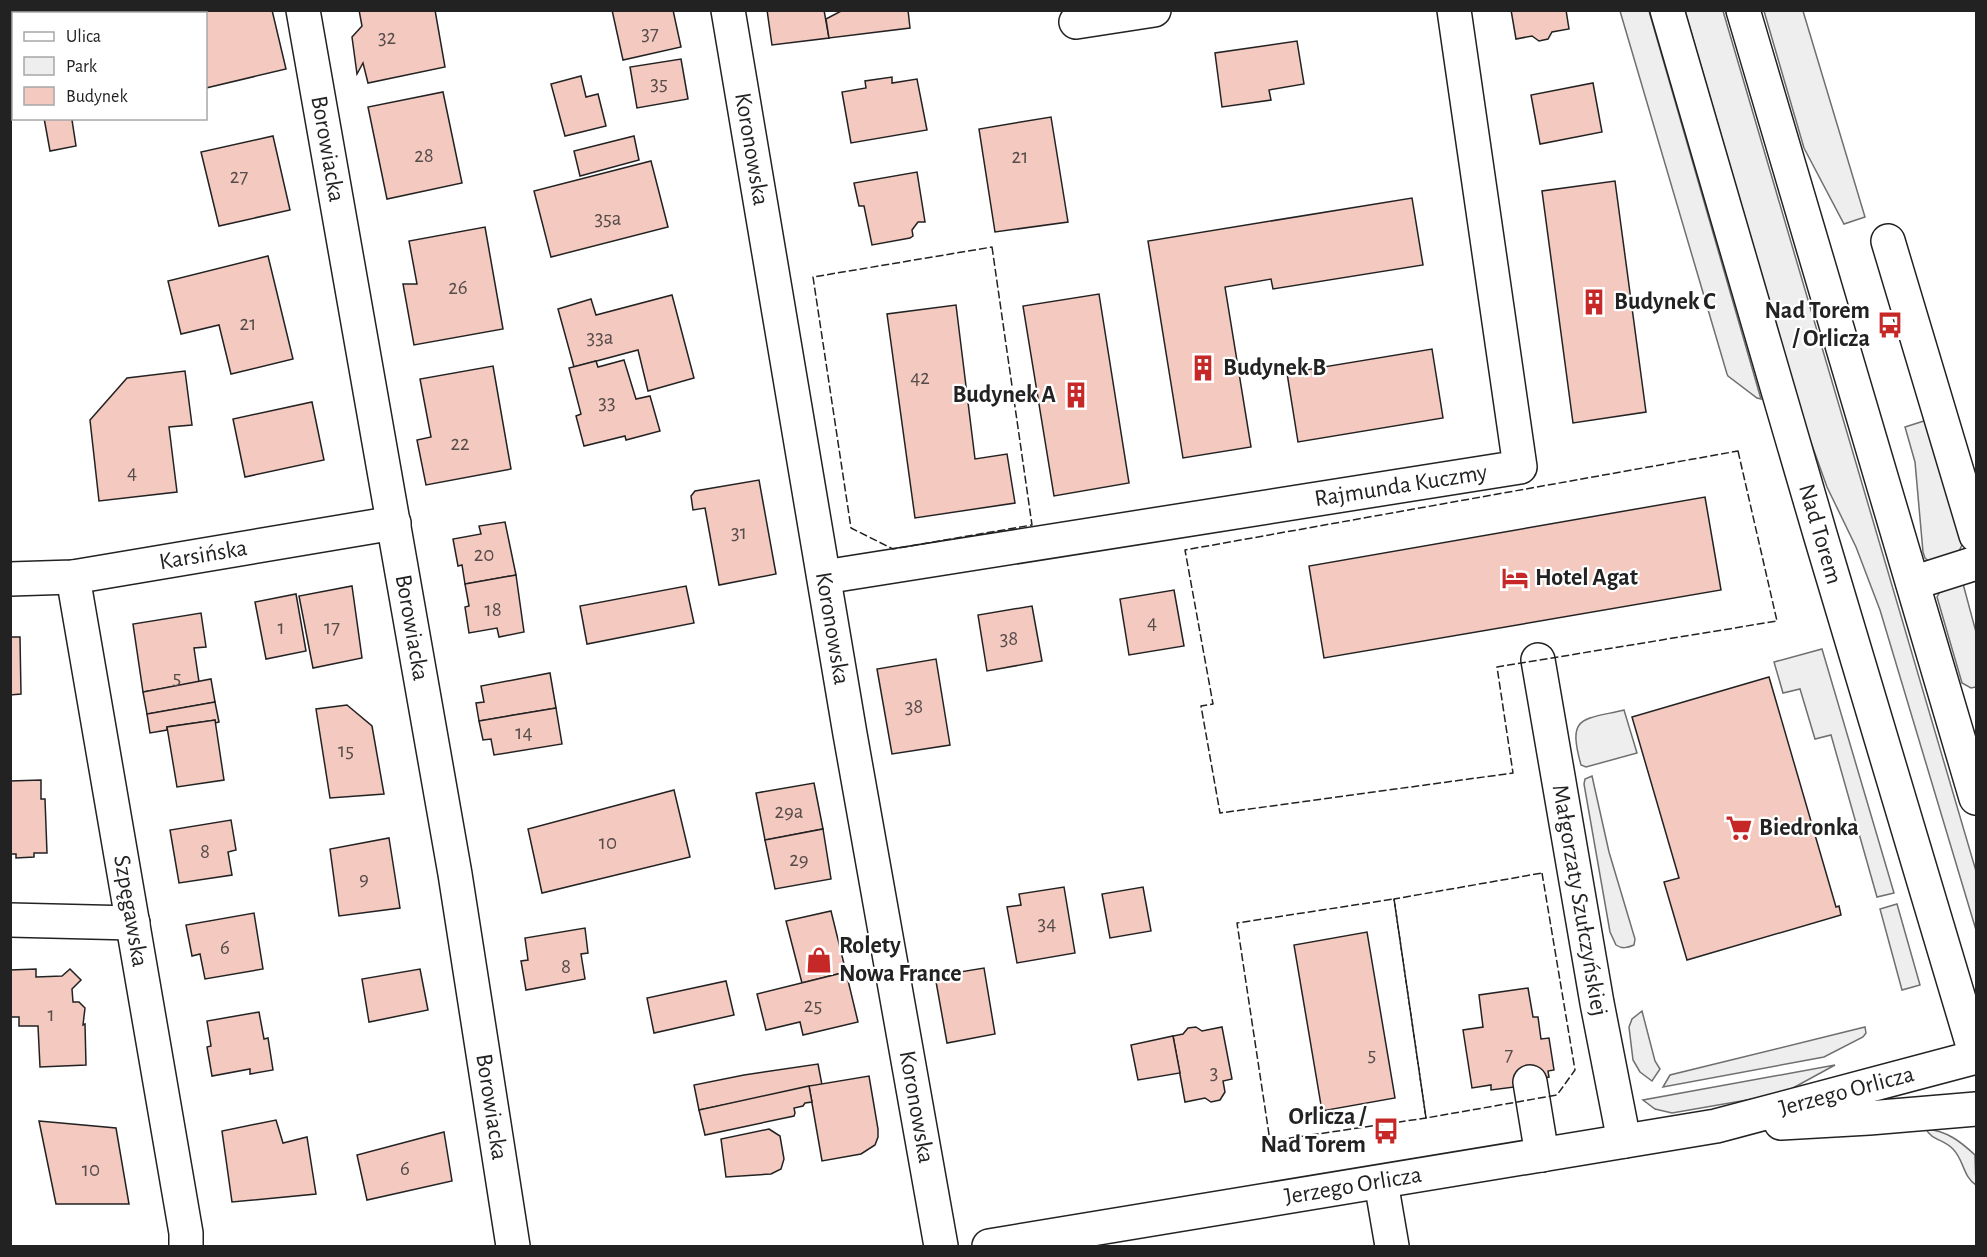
<svg xmlns="http://www.w3.org/2000/svg" width="1987" height="1257" viewBox="0 0 1987 1257" font-family="'Alegreya Sans',sans-serif">
  <style>
    .green { fill: #eee; stroke: #6f6f6f; stroke-width: 1.5 }
    .building { fill: #f3c9c0; stroke: #222; stroke-width: 1.5 }
    .lines { fill: none; stroke-linecap: round; stroke-linejoin: round }
    .minor-casing { stroke: #222; stroke-width: 36 }
    .major-casing { stroke: #222; stroke-width: 36 }
    .minor { stroke: #fff; stroke-width: 33 }
    .major { stroke: #fff; stroke-width: 33 }
    .fence { stroke: #222; stroke-width: 1.5; stroke-dasharray: 8 3; stroke-linecap: butt }
    .labels { text-anchor: middle; dominant-baseline: central; stroke-width: 4.5; stroke-linejoin: round; paint-order: stroke }
    .number-label { font-size: 21px; fill: #564c4a }
    .street-label { font-size: 24px; fill: #222; stroke: #fff }
    .poi-label { font-size: 24px; font-weight: bold; fill: #222; stroke: #fff; text-anchor: start }
  </style>
  <rect width="100%" height="100%" fill="#fff"/>
  <!-- green -->
  <g class="green">
    <path d="M1620,11H1649L1761,399L1757,398L1728,376L1727,374Z"/>
    <path d="M1685,11H1723L1976,871V930L1880,610L1856,547L1827,487L1808,434Z"/>
    <path d="M1764,11H1803L1865,217L1844,224L1804,148Z"/>
    <path d="M1927,420L1964,541L1955,559L1931,563L1925,558L1923,552L1915,462L1905,427Z"/>
    <path d="M1962,580L1976,632V687L1971,688L1962,683L1937,597L1943,586Z"/>
    <path d="M1822,649L1894,893L1877,897L1831,735L1815,739L1800,689L1783,693L1774,662Z"/>
    <path d="M1624,710L1637,753L1586,767L1581,765C1567,715 1582,720 1624,710Z"/>
    <path d="M1592,776L1609,852L1635,939L1634,945C1627,948 1622,949 1616,945L1610,932L1584,784L1585,779Z"/>
    <path d="M1897,904L1920,985L1902,990L1880,909Z"/>
    <path d="M1642,1011L1655,1061L1660,1069L1652,1081L1640,1072L1633,1060L1629,1027L1632,1019Z"/>
    <path d="M1865,1027L1866,1033L1863,1037L1824,1057L1663,1087L1670,1075Z"/>
    <path d="M1835,1065L1782,1094L1672,1113L1655,1109L1643,1100Z"/>
    <path d="M1926,1129C1947,1131 1960,1141 1975,1155L1976,1185C1963,1177 1964,1160 1953,1149C1945,1140 1931,1140 1926,1129Z"/>
  </g>
  <!-- building -->
  <g class="building">
    <path d="M178,10H272L286,69L206,88V14H179Z"/>
    <path d="M359,10H435L445,67L368,83L363,63L357,74L352,37L362,26Z"/>
    <path d="M612,10H673L681,47L623,60Z"/>
    <path d="M767,10H824L829,38L772,45Z"/>
    <path d="M843,10H908L910,28L829,38L826,19Z"/>
    <path d="M1511,10H1566L1569,29L1552,32L1548,39L1539,41L1532,36L1516,39Z"/>
    <path d="M1297,41L1304,84L1269,90L1271,100L1222,107L1215,53Z"/>
    <path d="M681,59L688,99L637,108L630,67Z"/>
    <path d="M581,76L586,97L598,94L606,126L565,136L551,84Z"/>
    <path d="M892,77V83L917,79L927,130L851,143L842,92L866,88L865,81Z"/>
    <path d="M1593,83L1602,132L1540,144L1531,95Z"/>
    <path d="M443,92L462,183L387,199L368,107Z"/>
    <path d="M1051,117L1068,222L995,232L979,129Z"/>
    <path d="M44,118H79L72,120L76,146L50,151Z"/>
    <path d="M273,136L290,210L219,226L201,152Z"/>
    <path d="M634,136L639,160L580,176L574,151Z"/>
    <path d="M651,161L668,227L551,257L534,191Z"/>
    <path d="M917,172L925,222H918L912,230L913,236L910,238L872,245L864,206H859L854,183Z"/>
    <path d="M1615,181L1646,412L1573,423L1542,191Z"/>
    <path d="M1412,198L1423,265L1273,289L1271,279L1225,287L1251,447L1183,458L1148,241Z"/>
    <path d="M485,227L503,329L414,345L403,284H417L409,241Z"/>
    <path d="M268,256L293,359L231,374L219,325L181,334L168,281Z"/>
    <path d="M1099,294L1129,483L1054,496L1023,306Z"/>
    <path d="M672,295L694,378L648,391L638,350L574,367L558,309L591,299L596,315Z"/>
    <path d="M956,305L975,459L1007,454L1015,503L915,518L887,314Z"/>
    <path d="M1432,349L1443,418L1298,442L1287,373Z"/>
    <path d="M624,360L636,399L650,396L660,431L626,440L625,436L584,446L576,416L581,414L569,368L596,361L598,367Z"/>
    <path d="M493,366L511,469L426,485L417,440L431,437L420,379Z"/>
    <path d="M185,371L192,425L169,427L177,492L99,501L90,420L127,378Z"/>
    <path d="M312,402L324,460L245,477L233,419Z"/>
    <path d="M759,480L776,574L719,585L705,508L693,510L691,496L695,491Z"/>
    <path d="M1705,497L1721,590L1324,658L1309,566Z"/>
    <path d="M505,522L516,575L465,584L462,565L458,566L453,539L481,534L479,526Z"/>
    <path d="M516,575L524,632L499,637L497,628L469,633L465,607L469,606L465,584Z"/>
    <path d="M352,586L362,658L313,668L299,596Z"/>
    <path d="M686,586L694,623L587,644L580,606Z"/>
    <path d="M1174,590L1184,646L1129,655L1120,599Z"/>
    <path d="M296,594L306,651L266,659L255,602Z"/>
    <path d="M1032,606L1042,661L987,671L978,615Z"/>
    <path d="M201,613L206,647L194,648L199,682L143,692L133,624Z"/>
    <path d="M10,637H20L21,694L10,695Z"/>
    <path d="M936,659L950,745L892,754L877,669Z"/>
    <path d="M550,673L556,708L479,721L476,703L484,702L481,686Z"/>
    <path d="M1769,677L1836,907L1839,906L1841,915L1687,960L1664,882L1679,878L1632,717Z"/>
    <path d="M211,679L215,702L147,714L143,692Z"/>
    <path d="M215,702L219,722L215,723V720L167,727V730L150,733L147,714Z"/>
    <path d="M347,705L372,726L384,794L330,798L316,709Z"/>
    <path d="M556,708L562,744L494,755L491,739L483,740L479,721Z"/>
    <path d="M215,720L224,780L177,787L167,727Z"/>
    <path d="M41,780V799H45L47,853H34V857L16,858V854H10V781Z"/>
    <path d="M814,783L823,829L765,840L756,793Z"/>
    <path d="M674,790L690,857L542,893L528,829Z"/>
    <path d="M231,820L236,850L228,852L232,875L179,883L170,830Z"/>
    <path d="M823,829L831,879L775,889L765,840Z"/>
    <path d="M389,838L400,908L339,916L330,849Z"/>
    <path d="M1064,887L1075,953L1017,963L1007,907L1021,905L1019,894Z"/>
    <path d="M1143,887L1151,931L1110,938L1102,894Z"/>
    <path d="M831,911L846,972L802,983L786,921Z"/>
    <path d="M254,913L263,969L205,979L200,954L192,956L186,925Z"/>
    <path d="M585,928L588,953L581,954L585,979L526,990L521,961L528,960L525,938Z"/>
    <path d="M1367,932L1395,1098L1322,1111L1294,945Z"/>
    <path d="M984,968L995,1034L947,1043L935,976Z"/>
    <path d="M36,969V977L62,976L70,969L81,980L72,989L73,1002H79L85,1008L83,1025L85,1024L86,1065L40,1067L38,1026H19V1017H10V970Z"/>
    <path d="M420,969L428,1010L369,1022L362,979Z"/>
    <path d="M846,972L858,1022L803,1035L800,1022L766,1030L757,994Z"/>
    <path d="M726,981L734,1015L654,1033L647,998Z"/>
    <path d="M1528,988L1533,1017H1538L1541,1039L1549,1038L1554,1070L1548,1071L1549,1077L1528,1080L1529,1085L1491,1090V1085L1472,1088L1463,1030L1483,1027L1479,995Z"/>
    <path d="M259,1012L264,1039L268,1038L273,1070L250,1074V1069L212,1076L207,1047L211,1046L207,1021Z"/>
    <path d="M1196,1027L1202,1031L1222,1027L1232,1079L1223,1081L1225,1092L1220,1100L1211,1102L1205,1098L1185,1102L1173,1036L1183,1034L1188,1028Z"/>
    <path d="M1173,1036L1180,1073L1138,1080L1131,1045Z"/>
    <path d="M818,1064L822,1085L699,1110L694,1085L744,1075Z"/>
    <path d="M869,1076L878,1129V1137L875,1145L861,1154L822,1161L809,1086Z"/>
    <path d="M809,1086L812,1102L805,1103L803,1106L794,1108L795,1113L794,1116L705,1135L699,1110Z"/>
    <path d="M276,1120L283,1143L307,1137L316,1194L232,1202L222,1131Z"/>
    <path d="M39,1121L116,1128L129,1204H56Z"/>
    <path d="M769,1129L780,1136L784,1159L781,1169L771,1174L726,1177L721,1139Z"/>
    <path d="M444,1132L452,1181L367,1200L357,1155Z"/>
  </g>
  <g class="lines">
    <!-- minor casing -->
    <g class="minor-casing">
      <g id="minor">
        <path id="s1" d="M303,10L455,874L513,1246"/>
        <path id="s2" d="M728,10L850,734L941,1246"/>
        <path d="M1076,22L1154,10"/>
        <path d="M1888,241L1976,535"/>
        <path id="s3" d="M73,577L186,1233V1246"/>
        <path id="s4" d="M824,577L1520,467L1454,10"/>
        <path id="s5" d="M10,579L73,577L394,523"/>
        <path d="M1913,583L1976,563"/>
        <path id="s6" d="M1538,660L1597,1003L1624,1141"/>
        <path d="M10,920L133,923"/>
        <path d="M1530,1082L1542,1155"/>
        <path d="M1781,1123L1869,1118L1976,1109"/>
        <path d="M1381,1182L1392,1246"/>
        <path id="s7" d="M989,1246L1716,1126L1976,1057"/>
      </g>
    </g>
    <!-- major casing -->
    <g class="major-casing">
      <g id="major">
        <path id="s8" d="M1667,10L1820,534L1976,1056"/>
        <path d="M1743,10L1976,798"/>
      </g>
    </g>
    <!-- minor -->
    <use href="#minor" class="minor"/>
    <!-- major -->
    <use href="#major" class="major"/>
    <!-- fence -->
    <g class="fence">
      <path d="M992,247L1032,525L893,549L851,528L813,277Z"/>
      <path d="M1738,451L1777,621L1497,667L1513,773L1220,813L1201,706L1213,704L1185,550Z"/>
      <path d="M1542,873L1575,1070L1557,1095L1426,1118L1394,899Z"/>
      <path d="M1394,899L1426,1118L1270,1141L1237,923Z"/>
    </g>
  </g>
  <!-- icons -->
  <defs>
    <g id="building-bare" transform="scale(2.07)"><path d="M-4-6H4V6H1V3H-1V6H-4ZM-2.5-4.3h1.7v1.8h-1.7ZM.8-4.3h1.7v1.8H.8ZM-2.5-1h1.7V.8h-1.7ZM.8-1h1.7V.8H.8Z" fill="#c62828" stroke="#fff" stroke-width="2.5" paint-order="stroke"/></g>
    <g id="bus-bare" transform="scale(2.07)"><path d="M-5-6H5V4H4V6H2V4H-2V6H-4V4H-5ZM-3.5-4V0h7V-4ZM-3.5 1.2v1.5H-2V1.2ZM2 1.2v1.5H3.5V1.2Z" fill="#c62828" stroke="#fff" stroke-width="2.5" paint-order="stroke"/></g>
    <g id="hotel-bare" transform="scale(2.07)"><path d="M-6-4.5h1.5V1H6V5H4.5V3h-9V5H-6ZM-4 0a1.8 1.8 0 1 1 3.6 0ZM.5 0V-2.5h3Q6-2.5 6 0Z" fill="#c62828" stroke="#fff" stroke-width="2.5" paint-order="stroke"/></g>
    <g id="supermarket-bare" transform="scale(2.07)"><path d="M-6-5.5h2.5l.6 2H6L4.5 2H-2.5L-4.4-4H-6ZM-1.5 3.2a1.3 1.3 0 1 0 .1 0ZM3 3.2a1.3 1.3 0 1 0 .1 0Z" fill="#c62828" stroke="#fff" stroke-width="2.5" paint-order="stroke"/></g>
    <g id="shop-bare" transform="scale(2.07)"><path d="M-5-2.5h2.3a2.7 3.5 0 0 1 5.4 0H5L5.5 6h-11ZM-1.5-2.5h3a1.5 2.3 0 0 0-3 0Z" fill="#c62828" stroke="#fff" stroke-width="2.5" paint-order="stroke"/></g>
  </defs>
  <g fill-rule="evenodd">
    <use href="#building-bare" x="1594" y="302"/>
    <use href="#bus-bare" x="1890" y="325"/>
    <use href="#building-bare" x="1203" y="368"/>
    <use href="#building-bare" x="1076" y="395"/>
    <use href="#hotel-bare" x="1515" y="578"/>
    <use href="#supermarket-bare" x="1739" y="828"/>
    <use href="#shop-bare" x="819" y="960"/>
    <use href="#bus-bare" x="1386" y="1131"/>
  </g>
  <g class="labels">
    <!-- number labels -->
    <g class="number-label">
      <text x="650" y="33">37</text>
      <text x="387" y="37">32</text>
      <text x="659" y="83">35</text>
      <text x="424" y="155">28</text>
      <text x="1020" y="156">21</text>
      <text x="239" y="176">27</text>
      <text x="608" y="218">35a</text>
      <text x="458" y="287">26</text>
      <text x="248" y="323">21</text>
      <text x="600" y="337">33a</text>
      <text x="920" y="377">42</text>
      <text x="607" y="402">33</text>
      <text x="460" y="443">22</text>
      <text x="132" y="472">4</text>
      <text x="739" y="532">31</text>
      <text x="484" y="554">20</text>
      <text x="493" y="609">18</text>
      <text x="1152" y="622">4</text>
      <text x="281" y="627">1</text>
      <text x="332" y="627">17</text>
      <text x="1009" y="638">38</text>
      <text x="177" y="677">5</text>
      <text x="914" y="706">38</text>
      <text x="524" y="732">14</text>
      <text x="346" y="750">15</text>
      <text x="789" y="811">29a</text>
      <text x="608" y="842">10</text>
      <text x="205" y="851">8</text>
      <text x="799" y="859">29</text>
      <text x="364" y="878">9</text>
      <text x="1047" y="923">34</text>
      <text x="225" y="947">6</text>
      <text x="566" y="966">8</text>
      <text x="813" y="1005">25</text>
      <text x="51" y="1014">1</text>
      <text x="1372" y="1054">5</text>
      <text x="1509" y="1054">7</text>
      <text x="1214" y="1072">3</text>
      <text x="405" y="1168">6</text>
      <text x="91" y="1169">10</text>
    </g>
    <!-- street labels -->
    <g class="street-label">
      <text stroke="none"><textPath href="#s1" startOffset="141">Borowiacka</textPath></text>
      <text stroke="none"><textPath href="#s2" startOffset="141">Koronowska</textPath></text>
      <text stroke="none"><textPath href="#s4" startOffset="584">Rajmunda Kuczmy</textPath></text>
      <text stroke="none"><textPath href="#s8" startOffset="546">Nad Torem</textPath></text>
      <text stroke="none"><textPath href="#s5" startOffset="195">Karsińska</textPath></text>
      <text stroke="none"><textPath href="#s1" startOffset="627">Borowiacka</textPath></text>
      <text stroke="none"><textPath href="#s2" startOffset="627">Koronowska</textPath></text>
      <text stroke="none"><textPath href="#s6" startOffset="244">Małgorzaty Szułczyńskiej</textPath></text>
      <text stroke="none"><textPath href="#s3" startOffset="339">Szpęgawska</textPath></text>
      <text stroke="none"><textPath href="#s7" startOffset="872">Jerzego Orlicza</textPath></text>
      <text stroke="none"><textPath href="#s1" startOffset="1113">Borowiacka</textPath></text>
      <text stroke="none"><textPath href="#s2" startOffset="1113">Koronowska</textPath></text>
      <text stroke="none"><textPath href="#s7" startOffset="369">Jerzego Orlicza</textPath></text>
    </g>
    <!-- poi labels -->
    <g class="poi-label">
      <text x="1614" y="302">Budynek C</text>
      <text x="1870" y="311" text-anchor="end">Nad Torem<tspan x="1870" dy="28">/ Orlicza</tspan></text>
      <text x="1223" y="368">Budynek B</text>
      <text x="1056" y="395" text-anchor="end">Budynek A</text>
      <text x="1535" y="578">Hotel Agat</text>
      <text x="1759" y="828">Biedronka</text>
      <text x="839" y="946">Rolety<tspan x="839" dy="28">Nowa France</tspan></text>
      <text x="1366" y="1117" text-anchor="end">Orlicza /<tspan x="1366" dy="28">Nad Torem</tspan></text>
    </g>
  </g>
  <!-- border -->
  <rect width="1987" height="1257" fill="none" stroke="#222222" stroke-width="24"/>
  <!-- legend -->
  <rect x="12" y="12" width="195" height="108" fill="#ffffff" stroke="#a7a7a7" stroke-width="1.5"/>
  <rect x="24" y="32" width="30" height="9" fill="#ffffff" stroke="#a7a7a7" stroke-width="1.5"/>
  <text x="66" y="42" font-size="18" fill="#222222">Ulica</text>
  <rect x="24" y="57" width="30" height="18" fill="#eeeeee" stroke="#a7a7a7" stroke-width="1.5"/>
  <text x="66" y="72" font-size="18" fill="#222222">Park</text>
  <rect x="24" y="87" width="30" height="18" fill="#f3c9c0" stroke="#a7a7a7" stroke-width="1.5"/>
  <text x="66" y="102" font-size="18" fill="#222222">Budynek</text>
</svg>
